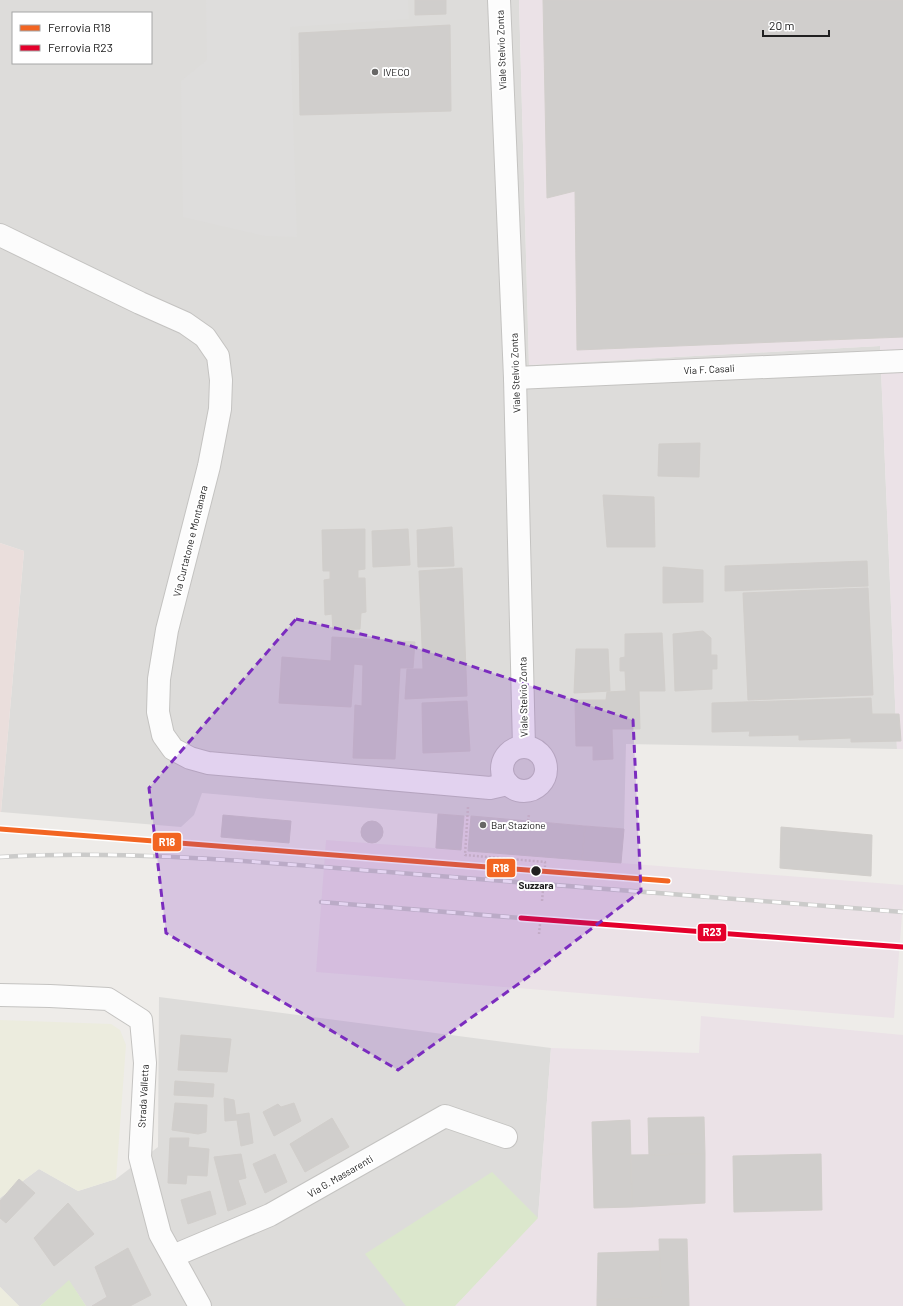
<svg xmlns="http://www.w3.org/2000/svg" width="903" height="1306" viewBox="0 0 903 1306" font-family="Barlow,sans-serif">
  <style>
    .residential { fill: #dddcda; fill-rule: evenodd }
    .commercial { fill: #eadedc }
    .industrial { fill: #ebe2e7 }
    .farmland { fill: #ececde }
    .grass { fill: #dbe7cc }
    .parking { fill: #dedddc }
    .building { fill: #d0cecc; stroke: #d1cecb }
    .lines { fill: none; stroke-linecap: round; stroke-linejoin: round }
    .street-casing { stroke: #c4c3c1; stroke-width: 24 }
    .path { stroke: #d5cbc9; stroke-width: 2.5; stroke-dasharray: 2 2; stroke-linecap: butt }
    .street { stroke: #fcfcfc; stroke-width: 22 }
    .rail-casing { stroke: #cbcbca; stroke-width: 4.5 }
    .rail { stroke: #fff; stroke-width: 3; stroke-dasharray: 9; stroke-linecap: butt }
    .rail-1-casing { stroke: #fff; stroke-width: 8 }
    .rail-2-casing { stroke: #fff; stroke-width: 8 }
    .rail-1 { stroke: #f26522; stroke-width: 5 }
    .rail-2 { stroke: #e4002b; stroke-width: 5 }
    .marked { fill: #7b2cbf; fill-opacity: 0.2; stroke: #7b2cbf; stroke-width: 3; stroke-dasharray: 8 5; stroke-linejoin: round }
    .poi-dot { fill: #686766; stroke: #fff; stroke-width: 1.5 }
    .stop-dot { fill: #202020; stroke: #fff; stroke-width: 1.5 }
    .labels { text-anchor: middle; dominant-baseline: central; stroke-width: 4; stroke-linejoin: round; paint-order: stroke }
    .street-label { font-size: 10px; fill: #202020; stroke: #fff }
    .poi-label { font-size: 10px; fill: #202020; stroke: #fff; text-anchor: start }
    .stop-label { font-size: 10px; font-weight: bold; fill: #202020; stroke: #fff }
    .line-badge { stroke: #fff; stroke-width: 1.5 }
    .badge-label { font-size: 11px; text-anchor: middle; font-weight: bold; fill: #fff }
  </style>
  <rect width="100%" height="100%" fill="#eeece9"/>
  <!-- residential -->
  <g class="residential">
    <path d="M0,0H519L529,365L880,346L897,749L626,744L624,829L438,814L202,793L194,815L181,827L1,812L24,551L0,543ZM13,13H151V63H13Z"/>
    <path d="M159,997L551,1048L538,1218L455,1306H86L69,1281L40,1306H19L0,1287V1198L39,1169L78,1191L116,1179L158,1147Z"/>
  </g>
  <!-- commercial -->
  <path class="commercial" d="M0,543L24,551L1,812H0Z"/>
  <!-- industrial -->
  <g class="industrial">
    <path d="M519,0H903V749H897L880,346L529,365Z"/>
    <path d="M438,814L624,829L621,863L903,885V902L894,1018L316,972L326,840L435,848Z"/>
    <path d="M701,1016L903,1035V1306H455L538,1217L551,1048L699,1053Z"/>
  </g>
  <!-- farmland -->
  <g class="farmland">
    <path d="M0,1020L111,1024L120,1030L126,1045L116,1179L78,1191L39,1169L0,1198Z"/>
    <path d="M0,1287L19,1306H0Z"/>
  </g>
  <!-- grass -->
  <g class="grass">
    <path d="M492,1172L538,1218L455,1306H406L365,1254Z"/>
    <path d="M69,1280L86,1306H40Z"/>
  </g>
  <!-- parking -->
  <path class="parking" d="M206,0H408L409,19L290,27L297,237L265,236L183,217L181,81L207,60Z"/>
  <!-- building -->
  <g class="building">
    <path d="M415,0H446V14L415,15Z"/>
    <path d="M543,0H903V337L577,350L575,191L547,198Z"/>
    <path d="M450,25L451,111L300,115L299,33Z"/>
    <path d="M700,443L699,477L658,476L659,444Z"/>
    <path d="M603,495L654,497L655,547H607Z"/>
    <path d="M452,527L454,566L418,567L417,530Z"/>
    <path d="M365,529V569L358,570V578H365L366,612L361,613L360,629L333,630L332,614L325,615L324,580L330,579V571H323L322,530Z"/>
    <path d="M408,529L410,565L373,567L372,531Z"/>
    <path d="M867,561L868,586L725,591V566Z"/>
    <path d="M663,567L703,570V602L663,603Z"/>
    <path d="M462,568L467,696L405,699L407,669H423L419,571Z"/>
    <path d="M868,588L873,695L748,700L743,593Z"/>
    <path d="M703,631L711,638V655H717V669H712V689L675,691L673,634Z"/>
    <path d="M662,633L665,691H639L640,729H612L613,759L593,760V746H576L575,700H606L607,692L626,691L625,671H620V658L625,657V634Z"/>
    <path d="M332,637L415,642L413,668H400L395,759L353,758L355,705L362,706L363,665L354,664L351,707L279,703L282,657L331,661Z"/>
    <path d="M576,649H608L610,691L574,693Z"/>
    <path d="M871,698L872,714H899L901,741L851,742V738L799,740V735L749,736L750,731L712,732V703Z"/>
    <path d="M467,701L470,751L423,753L422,703Z"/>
    <path d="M438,814L464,816L461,850L436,848Z"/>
    <path d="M223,815L291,821L289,843L221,837Z"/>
    <path d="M471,816L585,826L582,860L468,851Z"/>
    <circle cx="372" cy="832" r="11"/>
    <path d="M585,826L624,829L621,863L582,860Z"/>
    <path d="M781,827L872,835L871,876L780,868Z"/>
    <path d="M181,1035L231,1039L227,1072L178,1070Z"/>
    <path d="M175,1081L214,1084L213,1097L174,1095Z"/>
    <path d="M224,1098L234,1100L236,1115L249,1113L253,1143L241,1146L237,1120L225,1121Z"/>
    <path d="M175,1103L207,1105L206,1132L198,1134L172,1130Z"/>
    <path d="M294,1103L301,1121L274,1136L263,1112L278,1104L281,1107Z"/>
    <path d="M704,1117L705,1154L649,1155L648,1118Z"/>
    <path d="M332,1118L349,1147L305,1172L290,1144Z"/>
    <path d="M630,1120L632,1207L594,1208L592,1122Z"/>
    <path d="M170,1138H189L188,1147L209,1149L207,1176L187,1175L186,1184L168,1183Z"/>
    <path d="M241,1154L246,1178L238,1180L246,1204L228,1211L214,1157Z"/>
    <path d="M275,1154L287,1182L265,1193L253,1164Z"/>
    <path d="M705,1154V1203L632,1207L631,1155Z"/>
    <path d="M821,1154L822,1210L734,1212L733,1156Z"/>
    <path d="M19,1179L35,1193L6,1223L0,1218V1201Z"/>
    <path d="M210,1191L216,1214L188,1224L181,1200Z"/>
    <path d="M68,1203L94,1234L54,1266L34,1238Z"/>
    <path d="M659,1239H687L689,1306H597V1300L661,1297Z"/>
    <path d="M128,1248L151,1295L130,1306H92L107,1297L95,1267Z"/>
    <path d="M660,1251L661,1297L597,1300L598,1253Z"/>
  </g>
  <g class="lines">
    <!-- street casing -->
    <g class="street-casing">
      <g id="street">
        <path d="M499,0L515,378L524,747"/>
        <path d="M0,235L140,303L185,323L205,337L218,356L221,380L220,409L209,466L167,630L159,679L158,712L163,735L173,749L190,758L208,763L490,788L508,784"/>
        <path d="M515,378L903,361"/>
        <circle cx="524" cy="769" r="22"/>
        <path d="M0,995L50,996L108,999L141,1020L145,1063L140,1157L160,1234L200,1306"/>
        <path d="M173,1256L270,1215L445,1116L506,1137"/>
      </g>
    </g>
    <!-- path -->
    <g class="path">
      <path d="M468,807L465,855L545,862V867"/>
      <path d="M528,821L529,814"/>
      <path d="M542,901L543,890"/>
      <path d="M539,934L540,924"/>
    </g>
    <!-- street -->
    <use href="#street" class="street"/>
    <!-- rail casing -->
    <g class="rail-casing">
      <g id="rail">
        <path d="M0,857C133,849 267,863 400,873C567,886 735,899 903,912"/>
        <path d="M321,902L521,918"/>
      </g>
    </g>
    <!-- rail -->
    <use href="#rail" class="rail"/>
    <!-- rail-1 casing -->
    <g class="rail-1-casing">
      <path id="rail-1" d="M0,829L668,881"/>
    </g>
    <!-- rail-2 casing -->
    <g class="rail-2-casing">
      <path id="rail-2" d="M521,918L903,947"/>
    </g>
    <!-- rail-1 -->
    <use href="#rail-1" class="rail-1"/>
    <!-- rail-2 -->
    <use href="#rail-2" class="rail-2"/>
  </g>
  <!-- marked area -->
  <path class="marked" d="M296,619L408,645L633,720L641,891L528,977L398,1070L166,933L149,788Z"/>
  <!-- markers -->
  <g class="poi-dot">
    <circle cx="375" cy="72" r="4"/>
    <circle cx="483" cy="825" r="4"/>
  </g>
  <circle class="stop-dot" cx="536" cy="871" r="5.5"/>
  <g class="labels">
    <!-- street labels -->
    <g class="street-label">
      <text transform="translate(501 50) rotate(-92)">Viale Stelvio Zonta</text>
      <text transform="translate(709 369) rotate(-3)">Via F. Casali</text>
      <text transform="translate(515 373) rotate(-92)">Viale Stelvio Zonta</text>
      <text transform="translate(190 541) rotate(-76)">Via Curtatone e Montanara</text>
      <text transform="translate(523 697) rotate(-91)">Viale Stelvio Zonta</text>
      <text transform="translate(143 1096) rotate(-87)">Strada Valletta</text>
      <text transform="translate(340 1176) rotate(-30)">Via G. Massarenti</text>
    </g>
    <!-- poi labels -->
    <g class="poi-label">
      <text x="383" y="72">IVECO</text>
      <text x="491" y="825">Bar Stazione</text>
    </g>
    <!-- stop labels -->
    <g class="stop-label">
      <text x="536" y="885">Suzzara</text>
    </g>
  </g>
  <g class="line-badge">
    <rect x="152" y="832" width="30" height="20" rx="4" fill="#f26522"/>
    <rect x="486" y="858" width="30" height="20" rx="4" fill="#f26522"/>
    <rect x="697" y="923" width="30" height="19" rx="4" fill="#e4002b"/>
  </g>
  <g class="badge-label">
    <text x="167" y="846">R18</text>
    <text x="501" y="872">R18</text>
    <text x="712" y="936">R23</text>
  </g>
  <!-- legend -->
  <rect x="12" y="12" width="140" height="52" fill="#ffffff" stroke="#a6a6a6"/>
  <rect x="20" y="25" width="20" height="6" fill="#f26522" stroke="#a6a6a6"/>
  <text x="48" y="32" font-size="12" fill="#202020">Ferrovia R18</text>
  <rect x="20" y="45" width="20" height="6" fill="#e4002b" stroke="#a6a6a6"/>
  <text x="48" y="52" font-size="12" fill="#202020">Ferrovia R23</text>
  <!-- scale -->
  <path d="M763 30v6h66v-6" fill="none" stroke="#202020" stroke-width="2"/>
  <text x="769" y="30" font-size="12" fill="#202020" stroke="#ffffff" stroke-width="3" paint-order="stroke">20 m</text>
</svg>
